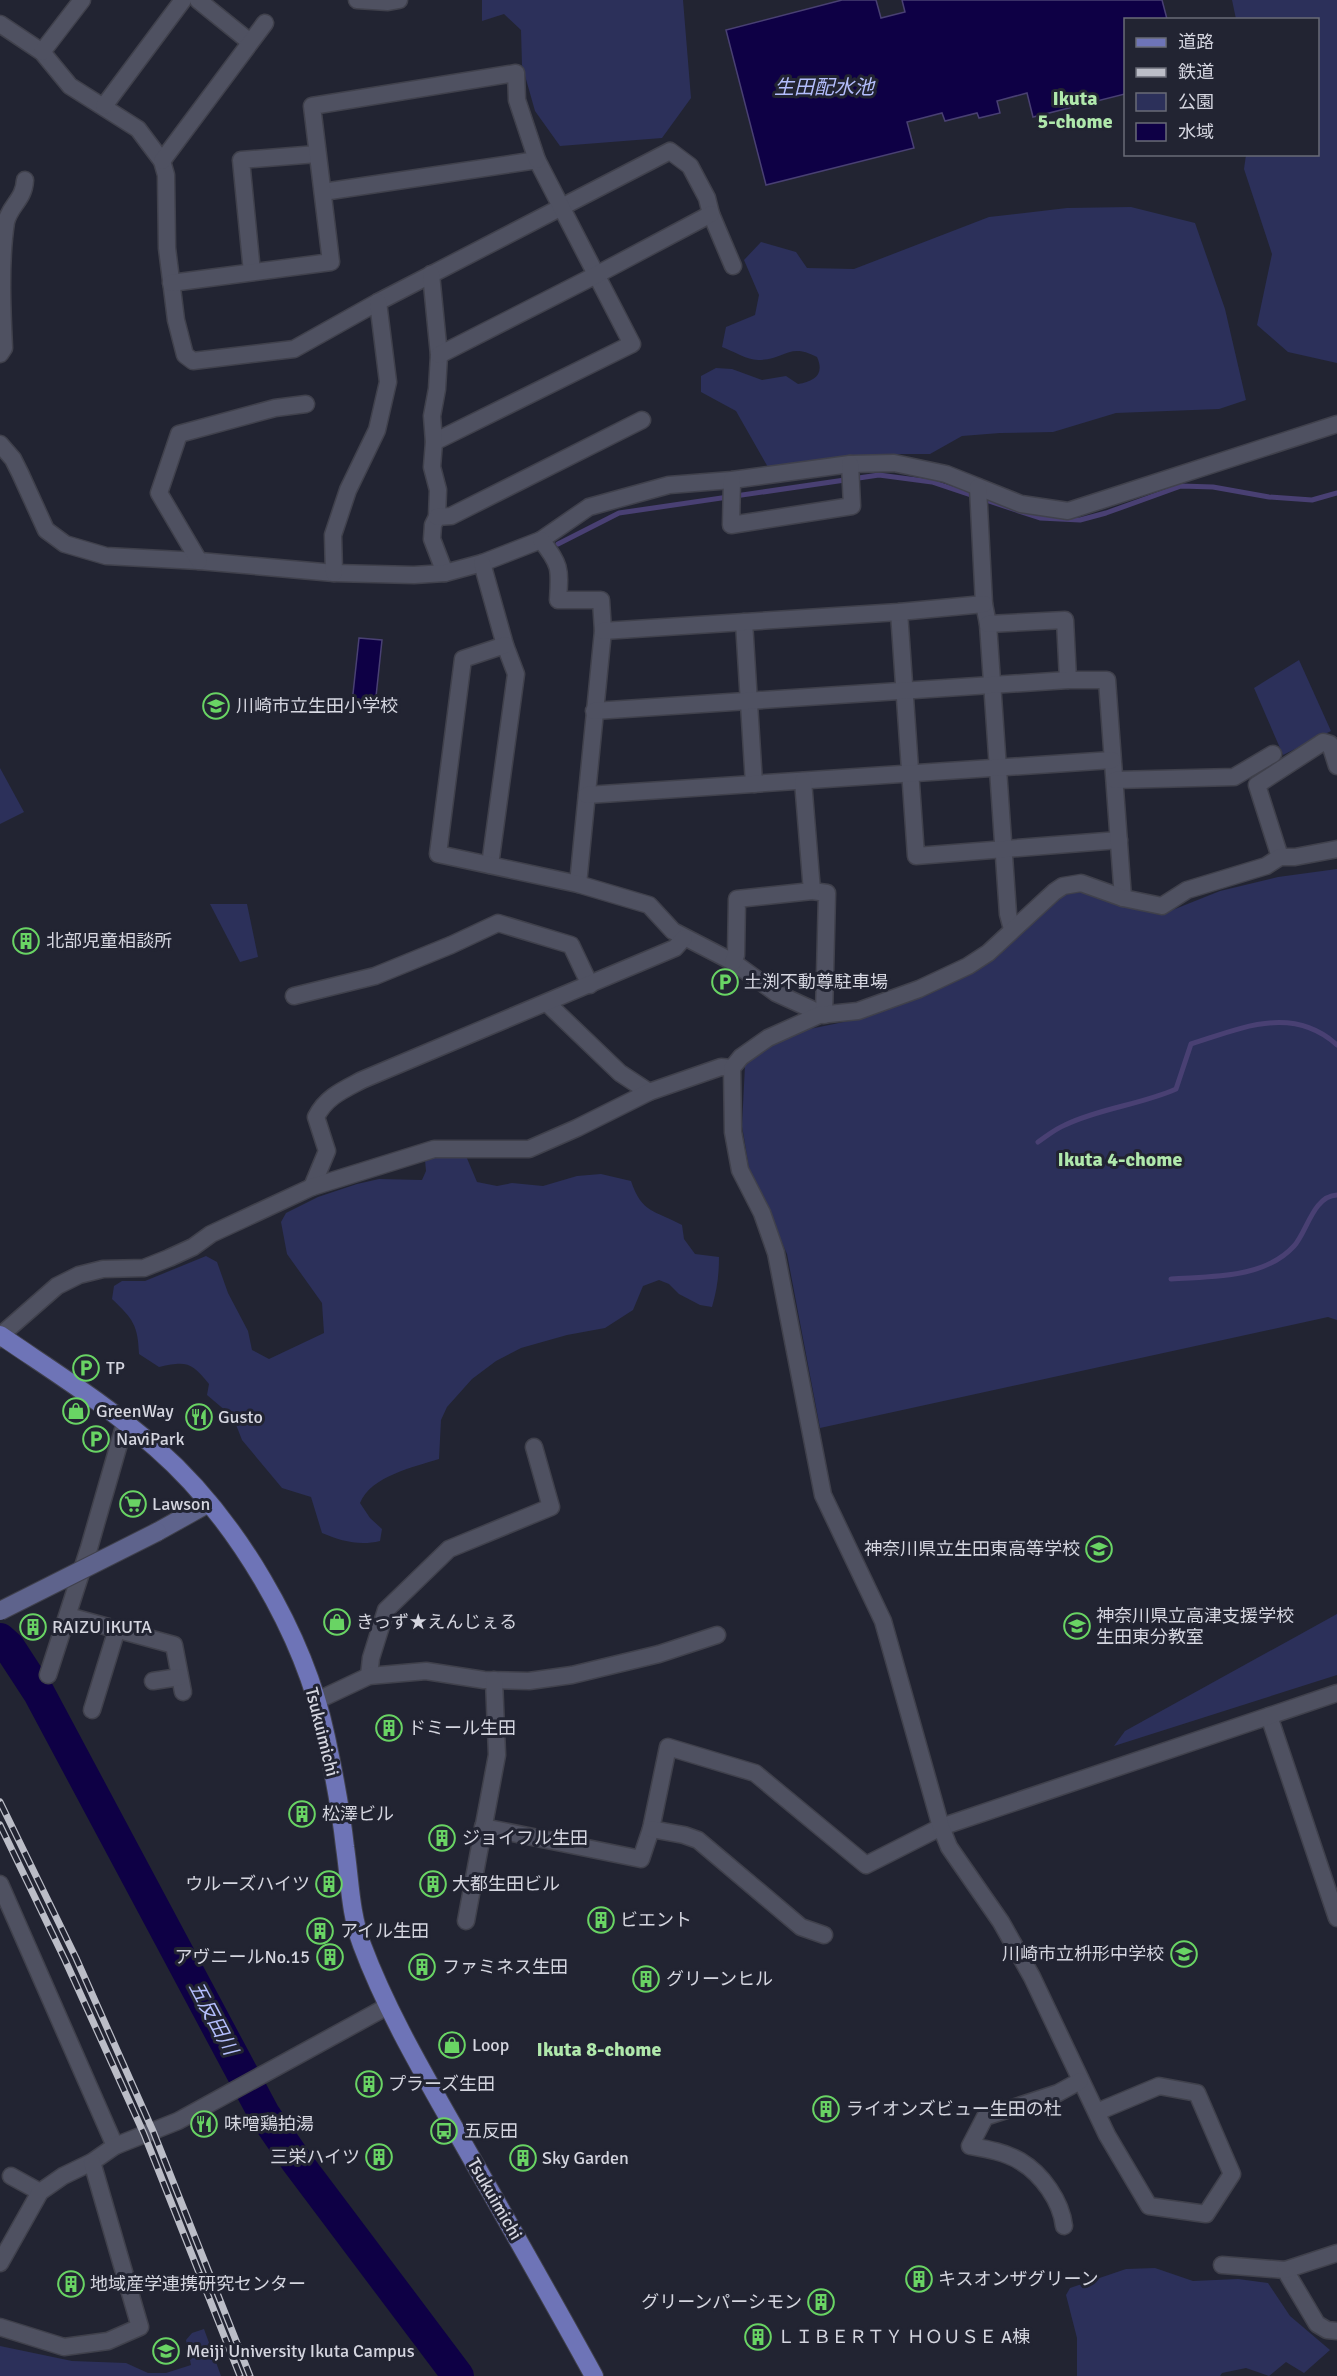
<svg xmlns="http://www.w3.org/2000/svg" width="1337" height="2376" viewBox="0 0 1337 2376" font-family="Signika,'Noto Sans JP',sans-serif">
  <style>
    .green { fill: #2c305a }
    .water { fill: #0e0045; stroke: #494073; stroke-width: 1.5 }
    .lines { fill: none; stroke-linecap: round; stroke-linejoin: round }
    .stream { stroke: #494073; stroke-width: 5 }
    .river { stroke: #0e0045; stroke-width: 32 }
    .street-casing { stroke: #40414c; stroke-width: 19 }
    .secondary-casing { stroke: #40414c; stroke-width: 20 }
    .primary-casing { stroke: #40414c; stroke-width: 20 }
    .street { stroke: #4f5161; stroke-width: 16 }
    .secondary { stroke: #5e638c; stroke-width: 18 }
    .primary { stroke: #6e74b7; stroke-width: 18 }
    .rail-casing { stroke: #bbbdc7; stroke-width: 7 }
    .rail { stroke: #222432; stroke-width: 4.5; stroke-dasharray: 14; stroke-linecap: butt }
    .secondary-bridge-casing { stroke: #40414c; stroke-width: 20; stroke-linecap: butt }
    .secondary-bridge { stroke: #5e638c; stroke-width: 18 }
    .labels { text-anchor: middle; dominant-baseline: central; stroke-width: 6; stroke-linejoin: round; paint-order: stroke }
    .poi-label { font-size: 18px; fill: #d4d5df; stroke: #222432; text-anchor: start }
    .street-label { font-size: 18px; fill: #d4d5df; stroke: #222432 }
    .water-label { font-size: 20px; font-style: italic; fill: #b4befc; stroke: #222432 }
    .neighbourhood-label { font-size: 20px; font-weight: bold; fill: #b0e8ac; stroke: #222432 }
  </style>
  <rect width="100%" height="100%" fill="#222432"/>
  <!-- green -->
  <g class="green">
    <path d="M482,0H683L691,98L662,138L560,146L535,111L522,65L521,30L504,14L482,21Z"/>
    <path d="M1232,0H1337V363L1288,352L1257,325L1272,254L1244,169L1246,155L1318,154V20L1236,19Z"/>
    <path d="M1131,207L1195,223L1225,309L1246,400L1219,409L1116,413L1053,432L1000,433L962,436L930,454H875L769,469L736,411L701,392V376L716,368L732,369L762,380L786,376L798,384C814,381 825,375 817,357C788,342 786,360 758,360C747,360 733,351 722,347L726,327L755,315L759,295L744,260L761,242L796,252L807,268L854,269L989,217L1067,208Z"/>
    <path d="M1299,660L1331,731L1283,755L1254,688Z"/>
    <path d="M0,768L24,812L0,824Z"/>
    <path d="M1337,869V1320L1328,1317L820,1428L787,1254L749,1168L742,1126L745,1065L769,1046L800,1031L858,1019L921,996L988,963L1057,896L1076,890L1160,915L1220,891L1278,877Z"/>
    <path d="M210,904H247L258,957L240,962Z"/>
    <path d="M435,1156H466L477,1182L497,1186L512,1183L543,1186L577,1176L601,1174L631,1181C642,1214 655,1210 682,1225L684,1239L695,1254L719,1257C719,1275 717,1290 712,1307L700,1305L679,1294L669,1284L659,1280L643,1286L633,1310L605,1328L567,1335L521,1348L496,1361L472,1379L447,1407L441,1420L439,1459C414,1467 371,1476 360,1503L370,1518L382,1529L380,1541C359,1546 341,1541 322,1533L311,1497L282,1488L242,1440L233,1417L207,1395L209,1384C191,1362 187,1361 159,1367L139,1354C138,1325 133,1319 112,1299L114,1286L122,1281H145L206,1256L217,1262L228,1293L248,1331L252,1350L269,1359L324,1333L322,1303L287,1254L281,1222L286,1213L318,1197L357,1184L379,1179L422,1180L426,1171L425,1160Z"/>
    <path d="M1337,1614V1675L1114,1746L1125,1731Z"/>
    <path d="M1155,2268L1193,2281L1238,2279L1268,2283L1290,2316L1330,2350L1304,2373L1286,2362L1269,2376L1246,2368L1222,2373L1220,2376H1077V2338L1066,2295L1070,2288L1126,2269Z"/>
    <path d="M204,2329L221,2376H0V2346L72,2361L126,2363L148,2373H166L191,2365L186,2340L192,2333Z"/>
  </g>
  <!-- water -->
  <g class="water">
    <path d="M842,0H876L881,18L905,12L902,0H1162L1167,19L1126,20L1125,94L1033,117L1027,93L997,101L1000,113L979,118L977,113L945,121L942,113L907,122L914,148L766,185L726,30Z"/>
    <path d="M359,638L382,640L375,706L352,703Z"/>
  </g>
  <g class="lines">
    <!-- stream -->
    <g class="stream">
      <path d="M558,544L619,513L879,475L932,482L1040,518L1080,520L1106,513L1181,486L1213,487L1269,497L1312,500L1337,493"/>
      <path d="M1038,1142C1047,1136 1055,1129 1065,1125C1100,1108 1140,1105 1176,1089L1191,1044C1239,1029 1292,1004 1337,1045"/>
      <path d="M1171,1279C1211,1276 1264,1279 1294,1246C1307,1232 1313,1196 1337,1195"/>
    </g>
    <!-- river -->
    <path class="river" d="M0,1639L9,1647L39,1693L264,2114L297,2162L458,2376"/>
    <!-- street casing -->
    <g class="street-casing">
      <g id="street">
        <path d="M198,0L250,42"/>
        <path d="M357,0L388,2L399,0"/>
        <path d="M0,24L42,52L70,86L138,129L162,161L166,175L167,248L176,320L185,355L193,361L294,349L378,302L670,151L690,166L707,198L711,214L733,266"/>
        <path d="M42,52L82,0"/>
        <path d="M104,106L183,0"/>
        <path d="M162,161L265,23"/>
        <path d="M323,192L537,160L632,344L434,442"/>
        <path d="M252,272L241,160L317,154"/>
        <path d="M431,274L439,355L437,389L432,416L434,442L432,467L438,490L437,517L433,525L432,539L445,573"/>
        <path d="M171,283L331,262L312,106L516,73L517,100L537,160"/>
        <path d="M0,354L4,348C2,307 0,261 6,222C10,205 24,200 25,180"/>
        <path d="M439,355L598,274L711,214"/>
        <path d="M0,444L13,459L20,473L46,530L65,544L106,556L199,561L334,573L414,575L445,573L482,563L541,540L589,507L669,485L732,480L850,464L894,463L946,474L1021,504L1068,511L1337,424"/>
        <path d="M732,480L731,525L852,506L850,464"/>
        <path d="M978,487L984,604L988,624L1008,914L1012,929"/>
        <path d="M437,517L451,516L642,420"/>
        <path d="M541,540C561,565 560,569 558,600H601L603,631L578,884"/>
        <path d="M199,561L159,493L179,434L275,408L306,404"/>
        <path d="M482,563L505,645L516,674L490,865"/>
        <path d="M334,573L333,535L348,490L377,430L388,382L378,302"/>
        <path d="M899,612L916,856L1119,840"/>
        <path d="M744,622L754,784"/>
        <path d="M988,624L1065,620L1068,680"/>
        <path d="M603,631L899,612L984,604"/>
        <path d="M505,645L463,659L438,854L578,884L649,905L673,931L733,962L776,993L811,1009L819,1015"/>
        <path d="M594,711L1068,680H1107L1123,898"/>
        <path d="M1115,780L1234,777L1273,754"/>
        <path d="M587,795L1112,760"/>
        <path d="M1280,857L1257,785L1323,742L1330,744L1337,766"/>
        <path d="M812,891L827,893L824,1015"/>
        <path d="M733,962L736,955L737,899L812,891L803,781"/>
        <path d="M294,996L375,976L451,945L498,923L571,945L590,985"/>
        <path d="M547,1003L620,1073L649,1092"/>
        <path d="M312,1187L327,1151L316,1117C326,1097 343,1090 362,1080L675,948L684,938"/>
        <path d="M0,1339L1,1335L57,1286L79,1275L103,1269L144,1268L169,1258L193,1247L211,1234L312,1187L434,1149H529L577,1128L649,1092L721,1067L732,1068"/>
        <path d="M68,1616L174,1645L183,1692"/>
        <path d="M48,1675L89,1548L125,1423"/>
        <path d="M369,1676L371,1658L386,1610L449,1549L551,1507L534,1447"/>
        <path d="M153,1681L179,1677"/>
        <path d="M316,1701L369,1676L426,1671L484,1680L529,1681L572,1675L659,1654L717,1635"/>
        <path d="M92,1710L117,1629"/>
        <path d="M1269,1716L1337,1918"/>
        <path d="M483,1827L641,1859L651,1829L668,1747L755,1773L866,1865L941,1827L1337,1693"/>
        <path d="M651,1829L684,1835L698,1840L801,1927L824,1935"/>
        <path d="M0,1884L115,2146"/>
        <path d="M466,1921L497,1755L494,1680"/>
        <path d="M1097,2112L1159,2086L1197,2093L1232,2174L1206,2214L1149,2206L1107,2135L1032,1977L1001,1922L949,1847L941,1827L883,1621L823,1495L776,1253L762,1213L740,1170L733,1132L732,1068L741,1057L768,1038L819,1015L858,1011L919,989L968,966L988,953L1054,892L1063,886L1081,883L1123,898L1162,906L1187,890L1266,866L1280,857H1295L1337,849"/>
        <path d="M11,2176L40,2192"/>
        <path d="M1064,2226C1061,2201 1042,2174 1020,2161C1005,2152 987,2149 970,2146L985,2117L1058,2093L1080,2081"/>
        <path d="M0,2263L40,2192L63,2176L92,2162L115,2146L178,2121L388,2006"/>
        <path d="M1222,2265L1285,2270L1317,2324L1327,2330L1337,2331"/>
        <path d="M1285,2270L1337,2253"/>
        <path d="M0,2327L64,2347L108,2341L140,2327L92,2162"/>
      </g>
    </g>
    <!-- secondary casing -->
    <g class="secondary-casing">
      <path id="secondary" d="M157,1532L209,1503"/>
    </g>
    <!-- primary casing -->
    <g class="primary-casing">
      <path id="primary" d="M0,1335C54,1372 106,1404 156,1448C236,1518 304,1633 326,1737C334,1774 341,1811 345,1847C350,1881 350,1913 362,1945C387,2012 425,2076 460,2138C505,2217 550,2296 594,2376"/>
    </g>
    <!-- street -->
    <use href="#street" class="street"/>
    <!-- secondary -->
    <use href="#secondary" class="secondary"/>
    <!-- primary -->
    <use href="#primary" class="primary"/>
    <!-- rail casing -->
    <g class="rail-casing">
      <g id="rail">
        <path d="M0,1802L76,1958L153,2131L250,2376"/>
        <path d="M0,1825L65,1960L144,2134L240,2376"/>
      </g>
    </g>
    <!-- rail -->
    <use href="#rail" class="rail"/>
    <!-- secondary-bridge casing -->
    <g class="secondary-bridge-casing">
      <path id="secondary-bridge" d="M0,1611L157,1532"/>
    </g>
    <!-- secondary-bridge -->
    <use href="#secondary-bridge" class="secondary-bridge"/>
  </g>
  <!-- icons -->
  <defs>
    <g id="school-ring" transform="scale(1.35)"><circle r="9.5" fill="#222432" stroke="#69d464" stroke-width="1.5"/><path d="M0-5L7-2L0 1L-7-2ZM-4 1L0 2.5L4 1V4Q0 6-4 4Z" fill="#69d464"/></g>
    <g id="building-ring" transform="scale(1.35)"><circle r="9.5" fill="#222432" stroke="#69d464" stroke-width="1.5"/><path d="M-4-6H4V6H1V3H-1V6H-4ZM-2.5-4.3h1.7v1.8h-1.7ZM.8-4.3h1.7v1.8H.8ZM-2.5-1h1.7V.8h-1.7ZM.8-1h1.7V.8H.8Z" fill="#69d464"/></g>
    <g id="parking-ring" transform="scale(1.35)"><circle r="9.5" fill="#222432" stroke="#69d464" stroke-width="1.5"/><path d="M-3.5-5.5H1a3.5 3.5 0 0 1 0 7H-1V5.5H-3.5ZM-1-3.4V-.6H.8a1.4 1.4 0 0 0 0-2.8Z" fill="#69d464"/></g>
    <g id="shop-ring" transform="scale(1.35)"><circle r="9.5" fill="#222432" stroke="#69d464" stroke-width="1.5"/><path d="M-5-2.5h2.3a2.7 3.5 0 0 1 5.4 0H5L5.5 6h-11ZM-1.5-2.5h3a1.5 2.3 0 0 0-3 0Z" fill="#69d464"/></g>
    <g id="restaurant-ring" transform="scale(1.35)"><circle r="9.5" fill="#222432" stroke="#69d464" stroke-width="1.5"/><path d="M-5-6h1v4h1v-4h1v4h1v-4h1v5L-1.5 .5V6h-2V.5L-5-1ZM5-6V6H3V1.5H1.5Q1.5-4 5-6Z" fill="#69d464"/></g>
    <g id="supermarket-ring" transform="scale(1.35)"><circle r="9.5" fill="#222432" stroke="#69d464" stroke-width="1.5"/><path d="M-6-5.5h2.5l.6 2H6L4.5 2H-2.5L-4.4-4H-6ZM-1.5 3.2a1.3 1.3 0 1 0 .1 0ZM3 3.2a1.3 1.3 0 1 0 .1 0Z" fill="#69d464"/></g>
    <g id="bus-ring" transform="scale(1.35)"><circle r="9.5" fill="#222432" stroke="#69d464" stroke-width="1.5"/><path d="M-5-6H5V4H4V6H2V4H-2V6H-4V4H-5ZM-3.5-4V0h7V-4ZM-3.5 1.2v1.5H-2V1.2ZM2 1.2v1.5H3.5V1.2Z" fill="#69d464"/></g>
    <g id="university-ring" transform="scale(1.35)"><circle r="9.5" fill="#222432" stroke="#69d464" stroke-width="1.5"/><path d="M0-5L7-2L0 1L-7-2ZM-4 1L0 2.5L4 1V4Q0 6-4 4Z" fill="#69d464"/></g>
  </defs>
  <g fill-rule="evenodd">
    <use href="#school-ring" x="216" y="706"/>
    <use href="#building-ring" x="26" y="941"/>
    <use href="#parking-ring" x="725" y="982"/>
    <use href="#parking-ring" x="86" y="1368"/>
    <use href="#shop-ring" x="76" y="1411"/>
    <use href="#restaurant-ring" x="199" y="1417"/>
    <use href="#parking-ring" x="96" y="1439"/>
    <use href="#supermarket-ring" x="133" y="1504"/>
    <use href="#school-ring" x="1099" y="1549"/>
    <use href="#shop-ring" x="337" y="1622"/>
    <use href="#school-ring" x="1077" y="1626"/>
    <use href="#building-ring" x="33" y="1627"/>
    <use href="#building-ring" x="389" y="1728"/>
    <use href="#building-ring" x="302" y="1814"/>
    <use href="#building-ring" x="442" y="1838"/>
    <use href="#building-ring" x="329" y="1884"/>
    <use href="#building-ring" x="433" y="1884"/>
    <use href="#building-ring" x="601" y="1920"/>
    <use href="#building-ring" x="320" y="1931"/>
    <use href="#school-ring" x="1184" y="1954"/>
    <use href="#building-ring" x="330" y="1957"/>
    <use href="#building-ring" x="422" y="1967"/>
    <use href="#building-ring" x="646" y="1979"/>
    <use href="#shop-ring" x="452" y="2045"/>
    <use href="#building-ring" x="369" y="2084"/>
    <use href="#building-ring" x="826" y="2109"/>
    <use href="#restaurant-ring" x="204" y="2124"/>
    <use href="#bus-ring" x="444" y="2131"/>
    <use href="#building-ring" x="379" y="2157"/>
    <use href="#building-ring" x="523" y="2158"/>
    <use href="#building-ring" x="919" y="2279"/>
    <use href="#building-ring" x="71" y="2284"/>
    <use href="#building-ring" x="821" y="2302"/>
    <use href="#building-ring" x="758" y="2337"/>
    <use href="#university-ring" x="166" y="2351"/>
  </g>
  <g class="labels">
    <!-- poi labels -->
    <g class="poi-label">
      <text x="236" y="706">川崎市立生田小学校</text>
      <text x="46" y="941">北部児童相談所</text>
      <text x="744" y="982">土渕不動尊駐車場</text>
      <text x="106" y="1368">TP</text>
      <text x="96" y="1411">GreenWay</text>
      <text x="218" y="1417">Gusto</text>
      <text x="116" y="1439">NaviPark</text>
      <text x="152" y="1504">Lawson</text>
      <text x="1080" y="1549" text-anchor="end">神奈川県立生田東高等学校</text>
      <text x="1096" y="1616">神奈川県立高津支援学校<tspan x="1096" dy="21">生田東分教室</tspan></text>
      <text x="356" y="1622">きっず★えんじぇる</text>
      <text x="52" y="1627">RAIZU IKUTA</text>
      <text x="408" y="1728">ドミール生田</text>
      <text x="322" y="1814">松澤ビル</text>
      <text x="462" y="1838">ジョイフル生田</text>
      <text x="310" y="1884" text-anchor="end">ウルーズハイツ</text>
      <text x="452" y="1884">大都生田ビル</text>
      <text x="620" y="1920">ビエント</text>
      <text x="340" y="1931">アイル生田</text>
      <text x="1164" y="1954" text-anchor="end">川崎市立枡形中学校</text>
      <text x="310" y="1957" text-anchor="end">アヴニールNo.15</text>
      <text x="442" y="1967">ファミネス生田</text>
      <text x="666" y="1979">グリーンヒル</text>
      <text x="472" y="2045">Loop</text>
      <text x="388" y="2084">プラーズ生田</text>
      <text x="846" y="2109">ライオンズビュー生田の杜</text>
      <text x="224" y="2124">味噌鶏拍湯</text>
      <text x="464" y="2131">五反田</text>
      <text x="360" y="2157" text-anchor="end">三栄ハイツ</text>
      <text x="542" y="2158">Sky Garden</text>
      <text x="938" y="2279">キスオンザグリーン</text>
      <text x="90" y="2284">地域産学連携研究センター</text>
      <text x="802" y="2302" text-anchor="end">グリーンパーシモン</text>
      <text x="777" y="2337">ＬＩＢＥＲＴＹ ＨＯＵＳＥ A棟</text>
      <text x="186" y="2351">Meiji University Ikuta Campus</text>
    </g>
    <!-- street labels -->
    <g class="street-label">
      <text transform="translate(322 1732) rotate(76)">Tsukuimichi</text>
      <text transform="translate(495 2199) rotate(60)">Tsukuimichi</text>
    </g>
    <!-- water labels -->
    <g class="water-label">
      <text x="824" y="87">生田配水池</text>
      <text transform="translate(213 2018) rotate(62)">五反田川</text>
    </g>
    <!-- neighbourhood labels -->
    <g class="neighbourhood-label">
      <text x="1075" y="98">Ikuta<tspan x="1075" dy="23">5-chome</tspan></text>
      <text x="1120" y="1159">Ikuta 4-chome</text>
      <text x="599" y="2049">Ikuta 8-chome</text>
    </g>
  </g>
  <!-- legend -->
  <rect x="1124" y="18" width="195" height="138" fill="#222432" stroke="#696b77" stroke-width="1.5"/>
  <rect x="1136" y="38" width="30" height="9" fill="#6e74b7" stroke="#696b77" stroke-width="1.5"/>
  <text x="1178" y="48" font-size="18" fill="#d4d5df">道路</text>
  <rect x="1136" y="68" width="30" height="9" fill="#bbbdc7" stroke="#696b77" stroke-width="1.5"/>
  <text x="1178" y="78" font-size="18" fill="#d4d5df">鉄道</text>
  <rect x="1136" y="93" width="30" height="18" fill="#2c305a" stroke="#696b77" stroke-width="1.5"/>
  <text x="1178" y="108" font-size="18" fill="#d4d5df">公園</text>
  <rect x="1136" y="123" width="30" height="18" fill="#0e0045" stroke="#696b77" stroke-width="1.5"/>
  <text x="1178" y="138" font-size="18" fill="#d4d5df">水域</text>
</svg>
